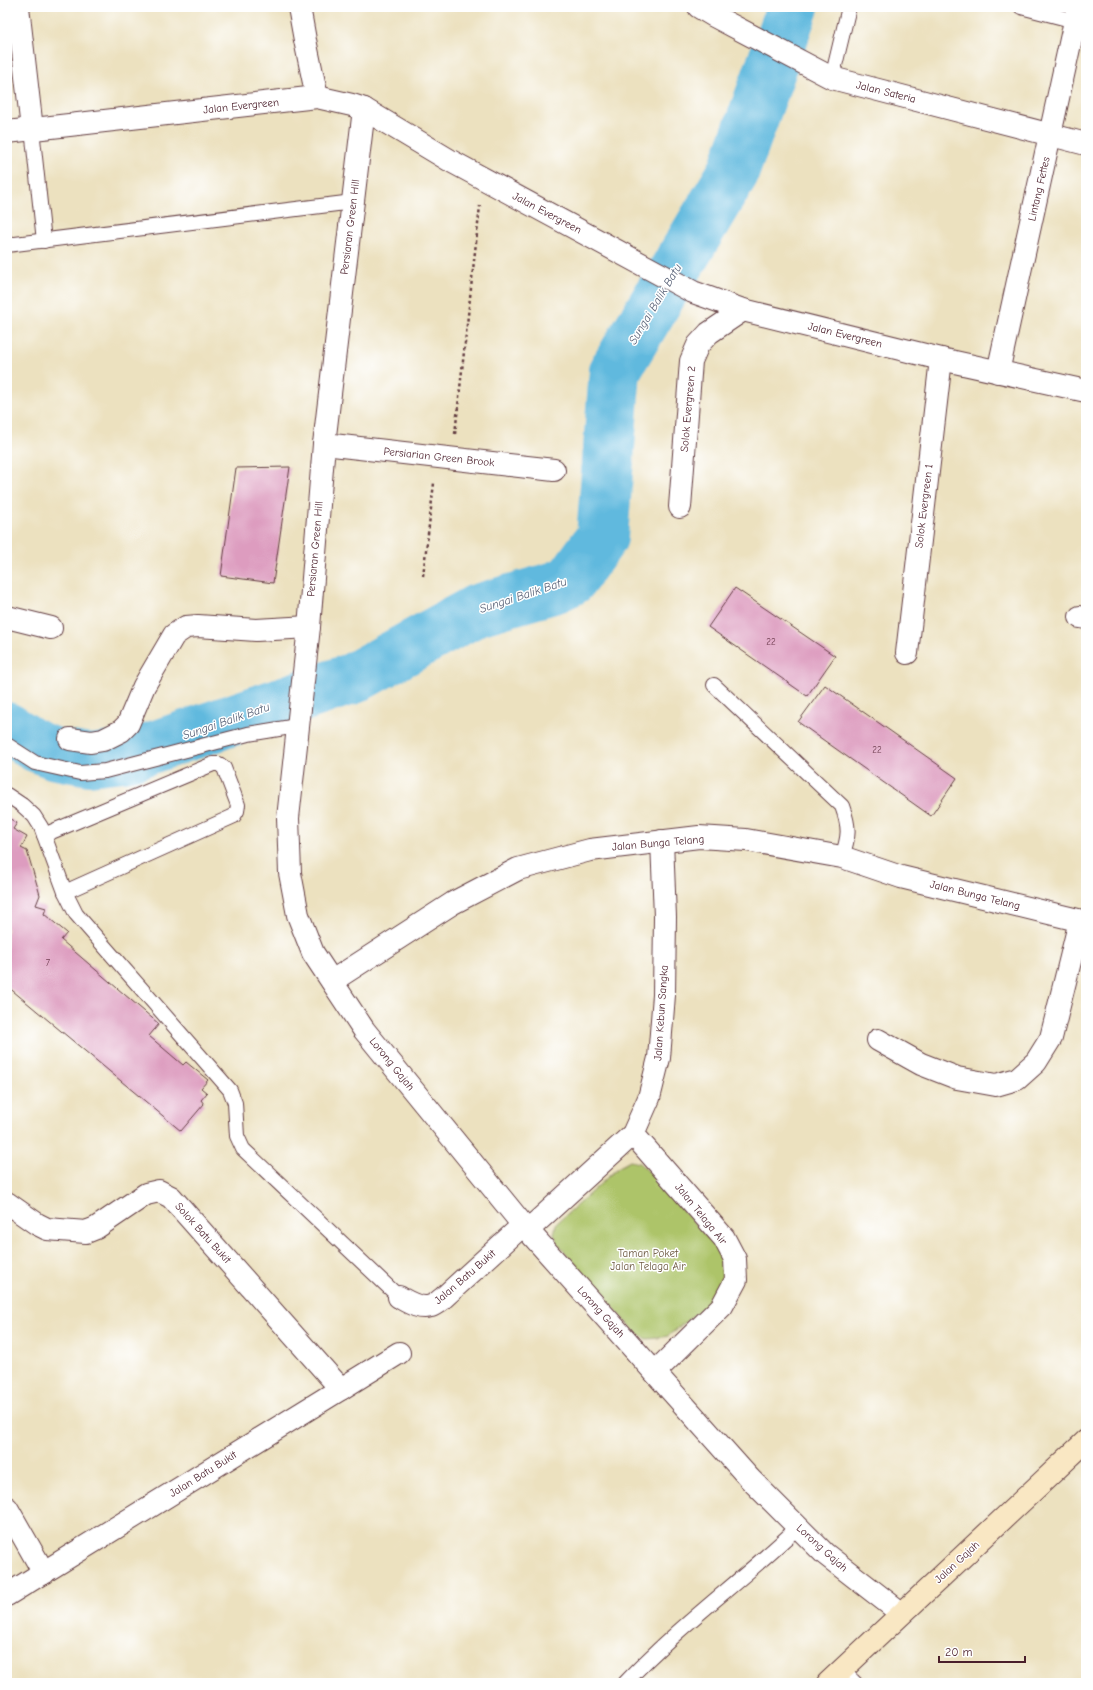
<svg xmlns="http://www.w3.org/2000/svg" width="1093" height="1690" viewBox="0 0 1093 1690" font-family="'Comic Neue',sans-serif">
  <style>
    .green { fill: #adc469; stroke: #7c724a }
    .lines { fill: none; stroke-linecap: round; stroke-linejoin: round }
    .river { stroke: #61b9de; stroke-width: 52 }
    .building { fill: #dd9cbf }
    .lane-casing { stroke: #623c41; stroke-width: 16 }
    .street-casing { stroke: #623c41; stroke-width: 24 }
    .secondary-casing { stroke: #623c41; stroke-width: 24 }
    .path { stroke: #623c41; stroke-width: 2.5; stroke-dasharray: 3 3; stroke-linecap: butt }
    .lane { stroke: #fff; stroke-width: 14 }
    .street { stroke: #fff; stroke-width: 22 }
    .secondary { stroke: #f9e7c3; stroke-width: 22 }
    .labels { text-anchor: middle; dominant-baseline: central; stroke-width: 3; stroke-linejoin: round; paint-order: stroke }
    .number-label { font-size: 9px; fill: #6f3e50 }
    .street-label { font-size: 11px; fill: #4a1f2b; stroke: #fff }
    .park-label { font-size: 11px; fill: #6d5941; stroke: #fff }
    .water-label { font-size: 12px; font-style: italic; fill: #535d73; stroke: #fff }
  </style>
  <rect width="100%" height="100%" fill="#fff"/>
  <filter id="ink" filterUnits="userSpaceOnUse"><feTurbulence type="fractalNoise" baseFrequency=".025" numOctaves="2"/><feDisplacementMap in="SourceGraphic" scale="8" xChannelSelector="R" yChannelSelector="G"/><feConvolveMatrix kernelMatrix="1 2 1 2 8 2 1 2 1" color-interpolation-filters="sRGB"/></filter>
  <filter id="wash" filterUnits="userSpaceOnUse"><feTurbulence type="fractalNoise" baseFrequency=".012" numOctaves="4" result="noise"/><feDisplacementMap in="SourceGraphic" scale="16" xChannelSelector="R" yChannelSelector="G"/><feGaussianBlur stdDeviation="0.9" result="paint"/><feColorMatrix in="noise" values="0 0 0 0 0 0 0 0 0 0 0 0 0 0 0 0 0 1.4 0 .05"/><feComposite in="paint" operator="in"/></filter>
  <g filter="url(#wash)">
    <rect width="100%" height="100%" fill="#ece1bf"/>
    <!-- green -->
    <path class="green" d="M630,1161L639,1163L647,1170L718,1250L725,1264L724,1278L717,1296L668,1336L658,1338L646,1339L635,1332L558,1244L554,1235L556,1224L619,1167Z"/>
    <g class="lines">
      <!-- river -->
      <path class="river" d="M7,728L35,746L56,754L89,760L130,755L354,678L477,610L556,587L571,580L602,537L615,370L733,173L793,7"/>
    </g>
    <g id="blocks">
      <!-- building -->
      <g class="building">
        <path d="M290,467L273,583L221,576L236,468Z"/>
        <path d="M735,588L835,656L807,696L708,627Z"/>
        <path d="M825,685L957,778L931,816L798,722Z"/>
        <path d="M7,817L17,823L13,829L27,837L21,848L27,851L40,895L36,905L46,908L44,914L67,933L61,940L159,1024L149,1036L183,1065L186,1062L208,1080L201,1088L207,1093L201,1100L204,1104L181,1131L7,986Z"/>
      </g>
    </g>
  </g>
  <g filter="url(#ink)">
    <use href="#blocks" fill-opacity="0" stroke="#623c41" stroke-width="1"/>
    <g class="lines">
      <!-- lane casing -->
      <g class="lane-casing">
        <g id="lane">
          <path d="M1021,7L1075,21"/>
          <path d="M832,78L849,7"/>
          <path d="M32,129L44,241"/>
          <path d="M7,245L353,202"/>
          <path d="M714,685L842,806C850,828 849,836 842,857"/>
          <path d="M7,745L35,763L80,773L105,771L248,734L297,726"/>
          <path d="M7,795L22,805L34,816L41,827L65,892L76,914L230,1090L235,1103L237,1136L243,1149L399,1297"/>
          <path d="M44,835L213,764H219L224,768L238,805L237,811L234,816L65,892"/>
          <path d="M842,1670L855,1683"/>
          <path d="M625,1683C678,1626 742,1581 798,1527"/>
        </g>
      </g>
      <!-- street casing -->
      <g class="street-casing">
        <g id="street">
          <path d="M18,7L32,129"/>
          <path d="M299,7L305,40L317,97"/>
          <path d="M699,7L714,16L832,78L1086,144"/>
          <path d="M364,109L324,444L309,627L288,818L290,873L298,915L313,953L364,1030L523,1225L750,1479L825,1554L901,1613"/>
          <path d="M7,132L317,97L352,105L364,109L449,160L693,292L743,310L941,359L1086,391"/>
          <path d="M998,372L1078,7"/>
          <path d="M324,444L554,470"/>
          <path d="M680,507L691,361L698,345L709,333L743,310"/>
          <path d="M7,617L51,628"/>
          <path d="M1080,617L1086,618"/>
          <path d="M907,653L941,359"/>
          <path d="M70,739L91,742L103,740L121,731L128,724L144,686L174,635L186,627L198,626L256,630L309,627"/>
          <path d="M332,981L453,903L518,869L590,850L699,837L746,840L842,857L901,877L1086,922"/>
          <path d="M878,1040L921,1064L957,1078L996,1085L1017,1079L1036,1062L1051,1038L1080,921"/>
          <path d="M633,1134L724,1238L735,1259L736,1280L722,1306L655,1372"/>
          <path d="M7,1203L37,1224L47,1229L86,1232L96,1228L146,1194L159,1191L171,1197L341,1389"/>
          <path d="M528,1230L633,1134L649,1098L659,1058L664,995L665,917L662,841"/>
          <path d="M399,1297C408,1302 420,1310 431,1306C435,1305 439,1301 442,1299L523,1225"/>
          <path d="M7,1508L44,1573"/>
          <path d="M7,1595L399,1353"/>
        </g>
      </g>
      <!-- secondary casing -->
      <g class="secondary-casing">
        <path id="secondary" d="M828,1683L1086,1441"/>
      </g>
      <!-- path -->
      <g class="path">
        <path d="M455,434L480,206"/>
        <path d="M423,576L434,483"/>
      </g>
      <!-- lane -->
      <use href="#lane" class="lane"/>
      <!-- street -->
      <use href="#street" class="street"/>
      <!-- secondary -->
      <use href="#secondary" class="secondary"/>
    </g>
  </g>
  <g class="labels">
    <!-- number labels -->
    <g class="number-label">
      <text x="771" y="642">22</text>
      <text x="877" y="750">22</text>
      <text x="48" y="963">7</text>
    </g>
    <!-- street labels -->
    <g class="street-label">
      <text transform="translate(886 92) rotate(14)">Jalan Sateria</text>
      <text transform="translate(241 106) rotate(-6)">Jalan Evergreen</text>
      <text transform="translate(1039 189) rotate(-77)">Lintang Fettes</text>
      <text transform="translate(547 213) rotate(28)">Jalan Evergreen</text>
      <text transform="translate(350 227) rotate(-83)">Persiaran Green Hill</text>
      <text transform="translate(845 335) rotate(14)">Jalan Evergreen</text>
      <text transform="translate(688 409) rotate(-85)">Solok Evergreen 2</text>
      <text transform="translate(439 457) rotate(6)">Persiarian Green Brook</text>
      <text transform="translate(924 506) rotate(-83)">Solok Evergreen 1</text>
      <text transform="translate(315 549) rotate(-85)">Persiaran Green Hill</text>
      <text transform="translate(658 843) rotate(-5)">Jalan Bunga Telang</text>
      <text transform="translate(975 895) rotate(14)">Jalan Bunga Telang</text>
      <text transform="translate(661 1013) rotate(-86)">Jalan Kebun Sangka</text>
      <text transform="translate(392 1064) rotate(51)">Lorong Gajah</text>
      <text transform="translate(701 1214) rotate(51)">Jalan Telaga Air</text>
      <text transform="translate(203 1233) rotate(48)">Solok Batu Bukit</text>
      <text transform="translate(465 1277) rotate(-41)">Jalan Batu Bukit</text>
      <text transform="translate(601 1312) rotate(48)">Lorong Gajah</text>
      <text transform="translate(203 1474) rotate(-32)">Jalan Batu Bukit</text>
      <text transform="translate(822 1548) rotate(42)">Lorong Gajah</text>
      <text transform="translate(957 1562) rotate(-43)">Jalan Gajah</text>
    </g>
    <!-- park labels -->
    <g class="park-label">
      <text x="648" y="1253">Taman Poket<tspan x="648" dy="13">Jalan Telaga Air</tspan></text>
    </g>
    <!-- water labels -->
    <g class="water-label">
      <text transform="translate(655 304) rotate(-59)">Sungai Balik Batu</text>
      <text transform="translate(523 595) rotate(-18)">Sungai Balik Batu</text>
      <text transform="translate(226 721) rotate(-19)">Sungai Balik Batu</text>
    </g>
  </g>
  <!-- margin -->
  <rect width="1093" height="1690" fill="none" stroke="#fff" stroke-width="24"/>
  <!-- scale -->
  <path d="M939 1656v6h86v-6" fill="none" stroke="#4a1f2b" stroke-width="2"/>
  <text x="945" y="1656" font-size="12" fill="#4a1f2b" stroke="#ffffff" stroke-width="3" paint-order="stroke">20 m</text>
</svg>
